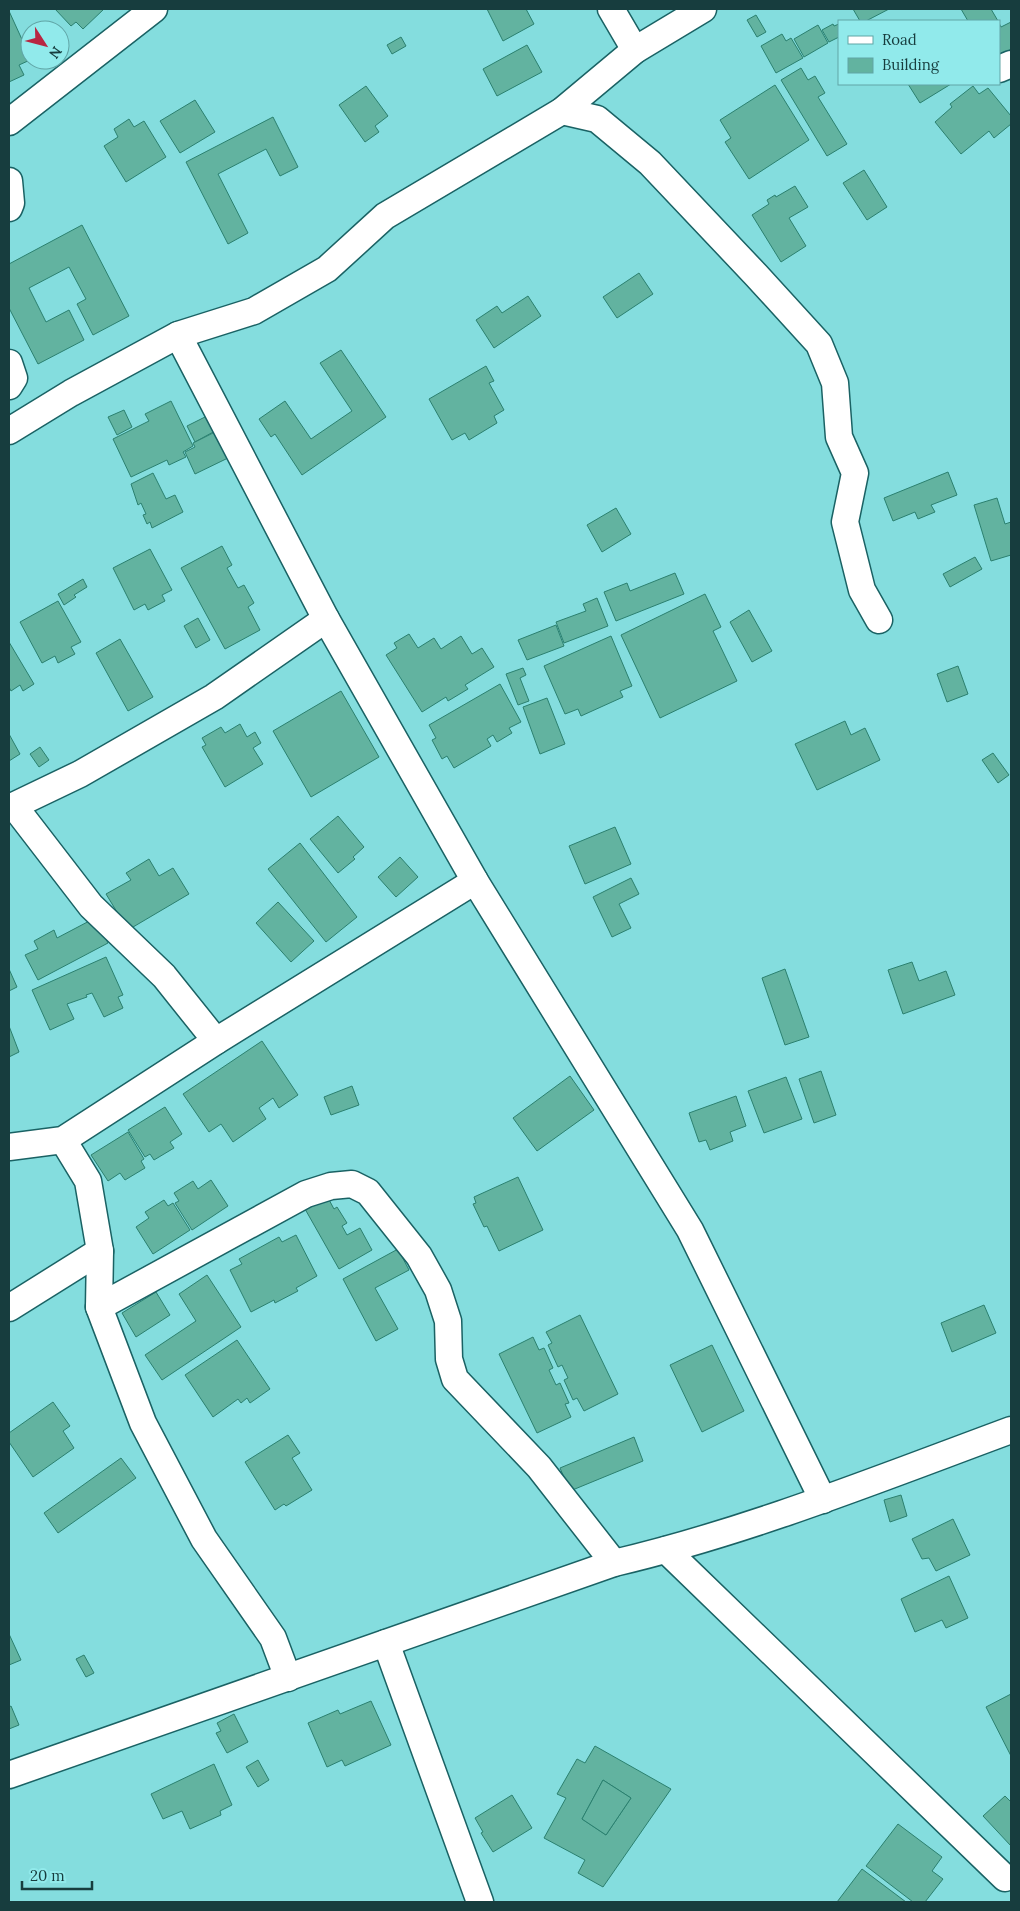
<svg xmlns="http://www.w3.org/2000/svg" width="1020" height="1911" viewBox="0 0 1020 1911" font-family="Lora,serif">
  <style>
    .building { fill: #62b3a0; stroke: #2b806f; fill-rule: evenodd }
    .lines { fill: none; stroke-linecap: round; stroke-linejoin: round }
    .minor-casing { stroke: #1a6264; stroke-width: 29 }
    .minor { stroke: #fff; stroke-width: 26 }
  </style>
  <rect width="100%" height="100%" fill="#84ddde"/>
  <!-- building -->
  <g class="building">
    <path d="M55,9H104L83,29L76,22L71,26Z"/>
    <path d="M487,9H526L534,24L503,41Z"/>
    <path d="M853,9H889L866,21H860Z"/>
    <path d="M961,9H991L998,21H968Z"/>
    <path d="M9,11L30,57V60L19,65L24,75L9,82Z"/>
    <path d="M756,15L766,32L757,37L747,20Z"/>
    <path d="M1011,22V49L999,56V23L1001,27Z"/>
    <path d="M833,24L834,26L839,24V37L829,42L822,30Z"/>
    <path d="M818,25L828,43L804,57L794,39Z"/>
    <path d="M782,34L786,41L791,38L803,58L776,73L761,46Z"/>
    <path d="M401,37L406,46L392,54L387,45Z"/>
    <path d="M527,45L542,72L497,96L483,69Z"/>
    <path d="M801,68L808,80L815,76L825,93L818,97L847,144L827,156L781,80Z"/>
    <path d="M908,84H951L920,103Z"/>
    <path d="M775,85L809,140L749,179L725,142L731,138L720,120Z"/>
    <path d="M366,86L388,116L375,126L379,132L365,142L339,105Z"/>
    <path d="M973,86L979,94L988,88L1011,116V124L994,138L989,131L961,154L935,122L952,107L950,104Z"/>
    <path d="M195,100L215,132L180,153L160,121Z"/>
    <path d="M273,117L298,167L280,176L266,149L218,174L248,233L228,244L186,162Z"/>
    <path d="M129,119L134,127L144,121L166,157L126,182L104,146L118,137L114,129Z"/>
    <path d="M864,170L887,207L867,220L843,183Z"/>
    <path d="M795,186L808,207L789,218L806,246L781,262L752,215L769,204L767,200L775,195L776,197Z"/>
    <path d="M82,225L129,316L93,335L77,304L86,299L69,267L29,288L46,322L69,310L84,340L38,364L9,308V264Z"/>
    <path d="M639,273L653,294L617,318L603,297Z"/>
    <path d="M528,296L541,316L494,348L476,320L497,306L502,313Z"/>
    <path d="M341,350L386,417L302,475L275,434L271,437L259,419L285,401L311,439L352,411L320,363Z"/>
    <path d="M486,366L494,381L489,383L504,410L494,416L497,423L469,440L465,433L452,440L429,399Z"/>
    <path d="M171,401L193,446L183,452L186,457L169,465L167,460L131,477L113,439L149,421L145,414Z"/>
    <path d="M124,410L132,427L117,435L108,417Z"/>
    <path d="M207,416L215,431L195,442L187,426Z"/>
    <path d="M215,432L228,458L195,474L185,452L195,447L193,443Z"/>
    <path d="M948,472L957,495L931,505L935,512L918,519L915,512L893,521L884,498Z"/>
    <path d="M153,473L166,499L175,495L183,512L152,528L150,522L147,524L143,515L146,514L141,503L138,505L131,484Z"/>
    <path d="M997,498L1005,524L1011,522V555L991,561L974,505Z"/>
    <path d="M616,508L631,534L602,552L587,525Z"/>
    <path d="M222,546L232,565L227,568L238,588L244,585L254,603L248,607L260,630L225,649L181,568Z"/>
    <path d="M150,549L172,590L162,595L165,601L148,610L145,604L134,610L113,568Z"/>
    <path d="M975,557L982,569L950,587L943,574Z"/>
    <path d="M675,573L684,594L616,621L604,592L627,583L630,591Z"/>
    <path d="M83,579L87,587L74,595L76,597L64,605L58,594Z"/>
    <path d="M705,594L721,627L713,631L737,681L660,718L621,635Z"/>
    <path d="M597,598L608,626L564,643L556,622L586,611L583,604Z"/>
    <path d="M58,601L81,642L71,647L75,654L58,663L55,656L42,663L20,622Z"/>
    <path d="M749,610L772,651L752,662L730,622Z"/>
    <path d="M198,618L210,640L196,648L184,626Z"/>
    <path d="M556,625L564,646L527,660L518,640Z"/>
    <path d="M409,634L418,648L434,638L441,649L461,636L472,654L482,648L494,667L465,685L468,689L448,701L446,697L422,712L386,655L397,648L394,643Z"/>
    <path d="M611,636L632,686L620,691L623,697L581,716L578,709L565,714L544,666Z"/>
    <path d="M120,639L153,697L128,711L96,653Z"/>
    <path d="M9,642L34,684L23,691L20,685L11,691L9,687Z"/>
    <path d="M958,666L968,694L947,702L937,674Z"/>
    <path d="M523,668L526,675L520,678L529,701L518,705L506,674Z"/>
    <path d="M500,684L521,722L509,728L512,733L497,742L493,735L487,739L491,746L454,768L447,756L442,759L432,740L436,738L429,725Z"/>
    <path d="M341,691L379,757L311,797L273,731Z"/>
    <path d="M547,698L565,744L540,754L523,707Z"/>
    <path d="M845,721L851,735L865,728L880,760L817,790L795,744Z"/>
    <path d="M240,724L247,737L255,732L261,743L253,748L263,764L225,787L202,747L206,745L202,738L221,727L225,733Z"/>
    <path d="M9,734L20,754L9,761Z"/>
    <path d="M40,747L49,760L39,767L30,754Z"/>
    <path d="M993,753L1009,775L998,783L982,760Z"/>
    <path d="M338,816L364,847L353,857L355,859L338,873L310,839Z"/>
    <path d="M615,827L631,864L585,884L569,846Z"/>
    <path d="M300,843L357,917L326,942L268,869Z"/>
    <path d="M400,857L418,877L396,897L378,877Z"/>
    <path d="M149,859L159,876L173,868L189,894L128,930L106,894L131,880L126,873Z"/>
    <path d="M631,878L639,894L619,904L631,928L612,937L593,897Z"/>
    <path d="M278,902L314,941L291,962L256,923Z"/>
    <path d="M95,918L108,943L38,980L25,955L38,949L34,941L54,930L57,938Z"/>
    <path d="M106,957L123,995L118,997L123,1008L104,1017L92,993L86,995L87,997L67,1004L74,1019L50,1030L32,990Z"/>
    <path d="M912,962L919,981L946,971L955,995L903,1014L888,970Z"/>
    <path d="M9,969L17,987L9,991Z"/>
    <path d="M785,969L809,1037L785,1045L762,978Z"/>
    <path d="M9,1026L19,1052L9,1057Z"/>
    <path d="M262,1041L298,1095L279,1108L273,1098L259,1108L266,1119L233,1142L221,1124L209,1132L183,1094Z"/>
    <path d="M821,1071L836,1115L814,1123L799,1079Z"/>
    <path d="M570,1076L594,1110L537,1151L513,1118Z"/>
    <path d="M786,1077L802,1119L764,1133L748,1091Z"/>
    <path d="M352,1086L359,1105L331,1115L324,1097Z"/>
    <path d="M736,1096L746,1126L730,1132L733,1141L710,1150L706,1140L699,1142L689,1113Z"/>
    <path d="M165,1107L182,1134L170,1142L174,1148L154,1160L150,1154L145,1157L128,1130Z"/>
    <path d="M128,1132L144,1159L141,1161L145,1168L125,1180L120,1173L108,1181L91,1155Z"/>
    <path d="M518,1177L543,1230L499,1251L487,1226L484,1227L473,1204L476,1203L474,1197Z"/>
    <path d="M211,1180L228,1206L192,1230L175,1203L179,1201L174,1193L193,1181L198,1189Z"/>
    <path d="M327,1196L334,1209L337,1207L347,1223L342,1226L347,1235L360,1228L372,1250L339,1269L305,1209Z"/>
    <path d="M164,1200L168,1206L173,1203L190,1230L153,1254L136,1227L149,1218L145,1212Z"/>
    <path d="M296,1235L317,1276L296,1288L298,1291L275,1303L274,1300L251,1312L230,1270L242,1264L239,1259L279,1237L282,1242Z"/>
    <path d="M398,1249L409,1270L375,1288L398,1329L376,1341L343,1279Z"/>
    <path d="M207,1275L241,1327L162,1380L145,1355L196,1321L179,1294Z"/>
    <path d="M156,1292L170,1315L136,1337L122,1313Z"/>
    <path d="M984,1305L996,1333L952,1352L941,1323Z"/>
    <path d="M580,1315L618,1394L584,1411L577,1398L573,1400L564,1380L568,1378L562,1365L558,1367L548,1345L552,1343L546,1332Z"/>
    <path d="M533,1337L539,1350L544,1348L553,1368L549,1370L556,1385L560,1383L569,1403L565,1404L571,1417L537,1433L499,1354Z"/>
    <path d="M237,1340L270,1389L250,1403L247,1398L241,1403L238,1399L213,1417L185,1375Z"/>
    <path d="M712,1345L744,1411L702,1432L670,1365Z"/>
    <path d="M53,1402L70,1426L63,1431L74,1448L33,1477L9,1442V1433Z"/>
    <path d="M288,1435L300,1453L292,1458L312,1490L286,1506L284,1504L275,1510L245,1462Z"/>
    <path d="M634,1437L643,1461L570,1491L560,1468Z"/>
    <path d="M121,1458L136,1478L58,1533L44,1513Z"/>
    <path d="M901,1495L907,1516L890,1522L884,1500Z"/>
    <path d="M953,1519L970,1555L936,1571L929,1558L922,1559L912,1539Z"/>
    <path d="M949,1576L968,1618L946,1628L942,1620L915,1632L901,1599Z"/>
    <path d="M9,1634L21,1660L9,1665Z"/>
    <path d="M84,1655L94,1673L86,1677L76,1659Z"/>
    <path d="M1011,1694V1756L986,1707Z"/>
    <path d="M371,1701L391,1745L345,1766L342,1760L327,1767L308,1723L338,1710L340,1714Z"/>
    <path d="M11,1706L19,1725L9,1729V1707Z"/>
    <path d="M234,1714L248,1742L227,1753L216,1733L221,1731L217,1723Z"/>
    <path d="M595,1746L671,1789L603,1887L578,1873L585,1860L544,1838L566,1798L557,1794L577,1759L585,1763ZM603,1780L631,1798L606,1835L582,1819Z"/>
    <path d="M258,1760L269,1780L258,1787L246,1767Z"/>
    <path d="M214,1764L232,1805L220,1811L221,1815L190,1829L182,1811L163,1819L151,1794Z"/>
    <path d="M603,1780L631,1798L606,1835L582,1819Z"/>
    <path d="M512,1795L532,1828L493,1852L481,1833L483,1832L475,1818Z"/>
    <path d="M1005,1796L1011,1802V1846L983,1816Z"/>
    <path d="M898,1824L942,1857L932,1871L943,1879L925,1902H913L866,1866Z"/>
    <path d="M862,1869L906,1902H837Z"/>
  </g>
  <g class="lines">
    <!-- minor casing -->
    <g class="minor-casing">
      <g id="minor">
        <path d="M611,9L635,50"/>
        <path d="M999,69L1011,64"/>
        <path d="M562,111L597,119L650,163L756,275L819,344L835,383L839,437L855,473L845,522L862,590L879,620"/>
        <path d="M9,122L154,9"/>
        <path d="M9,181L11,203L9,208"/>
        <path d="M178,335L326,619L475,881L690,1230L823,1500"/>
        <path d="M9,363L14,378L9,386"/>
        <path d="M9,431L71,393L178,335L254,311L327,269L385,216L562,111L635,50L703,9"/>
        <path d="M14,806L91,906L164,976L216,1041"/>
        <path d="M9,808L80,774L214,697L326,619"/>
        <path d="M63,1140L88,1181L100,1251L99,1307L143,1423L204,1539L273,1638L288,1678"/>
        <path d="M9,1147L63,1140L216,1041L475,881"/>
        <path d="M99,1307L306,1194L331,1186L352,1184L368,1192L419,1256L438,1290L448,1321L449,1359L455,1379L539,1467L614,1563"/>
        <path d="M9,1308L100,1251"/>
        <path d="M666,1550L1005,1878"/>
        <path d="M386,1643L480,1902"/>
        <path d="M9,1775L614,1563C750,1531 881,1478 1011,1430"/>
      </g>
    </g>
    <!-- minor -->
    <use href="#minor" class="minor"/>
  </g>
  <!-- border -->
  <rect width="1020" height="1911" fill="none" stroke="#173d3e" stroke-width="20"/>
  <!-- legend -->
  <rect x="838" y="20" width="162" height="65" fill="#91eaeb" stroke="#60a5a6"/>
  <rect x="848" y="36" width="25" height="8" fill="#ffffff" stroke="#60a5a6"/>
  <text x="882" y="45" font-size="15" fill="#173d3e">Road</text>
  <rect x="848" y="58" width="25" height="15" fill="#62b3a0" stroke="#60a5a6"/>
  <text x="882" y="70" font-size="15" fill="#173d3e">Building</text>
  <!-- north arrow -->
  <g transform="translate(45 45) rotate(126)"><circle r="24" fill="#91eaeb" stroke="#60a5a6"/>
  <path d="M0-4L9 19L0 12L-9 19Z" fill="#b82641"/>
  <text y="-8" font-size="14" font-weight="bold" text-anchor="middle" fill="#173d3e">N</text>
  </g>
  <!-- scale -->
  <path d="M22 1881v8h70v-8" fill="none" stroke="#173d3e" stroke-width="2.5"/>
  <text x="30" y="1881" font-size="15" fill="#173d3e" stroke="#91eaeb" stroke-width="4" paint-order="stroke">20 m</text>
</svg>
